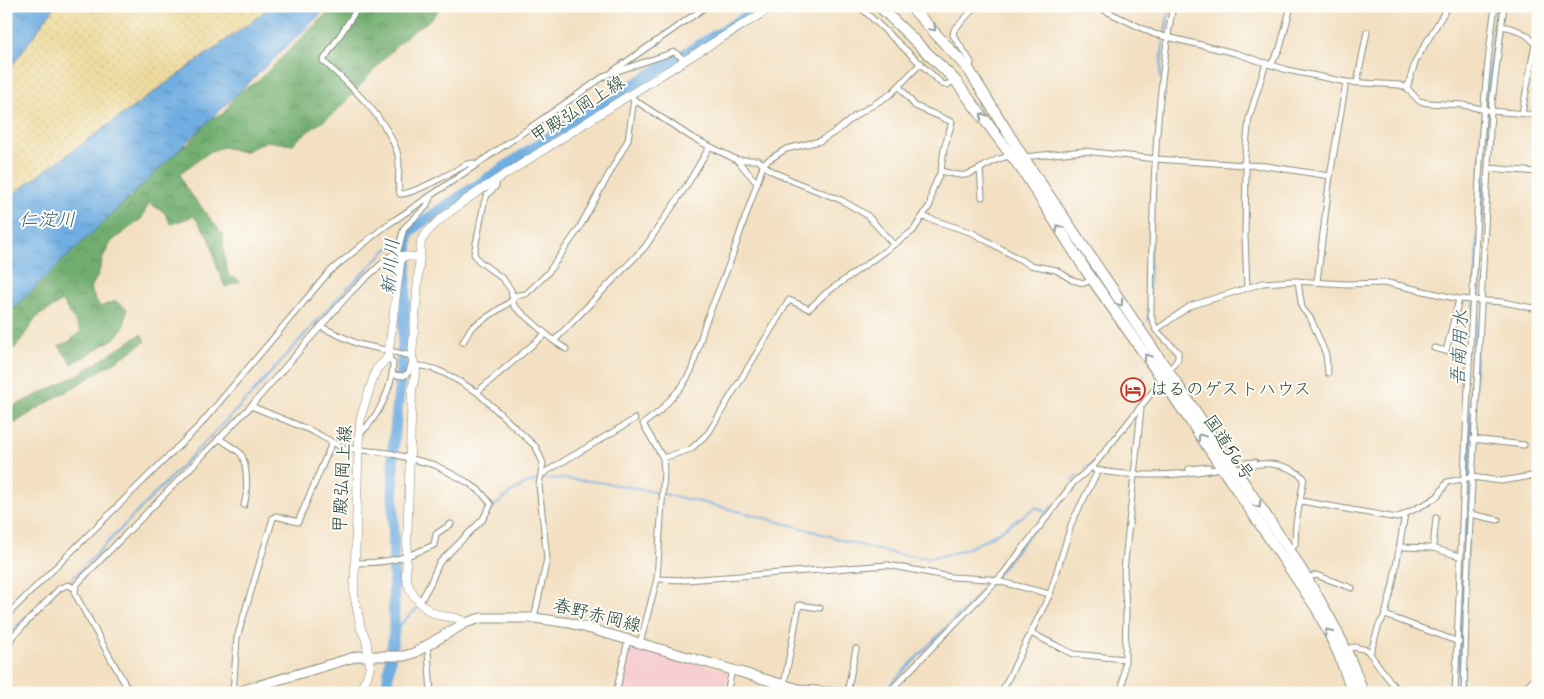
<svg xmlns="http://www.w3.org/2000/svg" width="1544" height="699" viewBox="0 0 1544 699" font-family="Mynerve,'Klee One',sans-serif">
  <style>
    .built { fill: #f7cfd3 }
    .forest { fill: url(#forest-crowns); stroke: #487551 }
    .sand { fill: url(#sand-dots); stroke: #868c69 }
    .water { fill: url(#water-ripples); stroke: #47758a }
    .lines { fill: none; stroke-linecap: round; stroke-linejoin: round }
    .stream { stroke: #6fade1; stroke-width: 2 }
    .canal { stroke: #6fade1; stroke-width: 6 }
    .river { stroke: #6fade1; stroke-width: 11 }
    .street-casing { stroke: #898e7b; stroke-width: 7 }
    .secondary-casing { stroke: #898e7b; stroke-width: 9 }
    .primary-casing { stroke: #898e7b; stroke-width: 11 }
    .highway-casing { stroke: #898e7b; stroke-width: 12 }
    .street { stroke: #fff; stroke-width: 5 }
    .secondary { stroke: #fff; stroke-width: 8 }
    .primary { stroke: #fff; stroke-width: 9 }
    .highway { stroke: #fff; stroke-width: 10 }
    .oneway { stroke: #8f9e9a }
    .labels { text-anchor: middle; dominant-baseline: central; stroke-width: 4; stroke-linejoin: round; paint-order: stroke }
    .street-label { font-size: 18px; fill: #1f3d34; stroke: #fdfcf7 }
    .poi-label { font-size: 18px; fill: #1f3d34; stroke: #fdfcf7; text-anchor: start }
    .water-label { font-size: 19px; font-style: italic; fill: #375f68; stroke: #fdfcf7 }
  </style>
  <defs>
    <pattern id="forest-crowns" width="20" height="18" patternUnits="userSpaceOnUse" patternTransform="scale(1.25)"><rect width="20" height="18" fill="#71ad6e"/><path d="M2 6a3 3 0 1 1 6 0M12 15a3 3 0 1 1 6 0" fill="none" stroke="#5c8e5b"/></pattern>
    <pattern id="sand-dots" width="8" height="8" patternUnits="userSpaceOnUse" patternTransform="scale(1.25)"><rect width="8" height="8" fill="#eeda9e"/><path d="M2 2h.1M6 6h.1" fill="none" stroke="#ccbc89" stroke-width="1.8" stroke-linecap="round"/></pattern>
    <pattern id="water-ripples" width="26" height="14" patternUnits="userSpaceOnUse" patternTransform="scale(1.25)"><rect width="26" height="14" fill="#6fade1"/><path d="M2 4q2-2 4 0t4 0M15 11q2-2 4 0t4 0" fill="none" stroke="#5b8eb7"/></pattern>
  </defs>
  <rect width="100%" height="100%" fill="#fdfcf7"/>
  <filter id="ink" filterUnits="userSpaceOnUse"><feTurbulence type="fractalNoise" baseFrequency=".02" numOctaves="2"/><feDisplacementMap in="SourceGraphic" scale="10" xChannelSelector="R" yChannelSelector="G"/><feConvolveMatrix kernelMatrix="1 2 1 2 8 2 1 2 1" color-interpolation-filters="sRGB"/></filter>
  <filter id="wash" filterUnits="userSpaceOnUse"><feTurbulence type="fractalNoise" baseFrequency=".0096" numOctaves="4" result="noise"/><feDisplacementMap in="SourceGraphic" scale="20" xChannelSelector="R" yChannelSelector="G"/><feGaussianBlur stdDeviation="1.12" result="paint"/><feColorMatrix in="noise" values="0 0 0 0 0 0 0 0 0 0 0 0 0 0 0 0 0 1.4 0 .05"/><feComposite in="paint" operator="in"/></filter>
  <g filter="url(#wash)">
    <rect width="100%" height="100%" fill="#f3e0c2"/>
    <!-- built -->
    <path class="built" d="M632,644L728,672L723,693H619Z"/>
    <!-- forest -->
    <g class="forest">
      <path d="M334,6H440C436,19 419,26 409,34C382,57 361,88 335,112C321,124 304,132 292,145L267,141L244,152L223,147L211,151L180,173L184,185L223,235L224,257L229,277L236,278L240,282L225,287L216,264L210,239L194,216L171,224L164,212L149,203L141,219L112,241L103,257L98,275L90,289L100,307L115,301L127,309L124,326L115,338L72,364L59,346L70,341L81,331L62,301L37,317L16,347L6,352V305L120,203L131,199L133,186L175,148L187,145L210,119L223,114L237,94L258,81Z"/>
      <path d="M141,334L146,341C101,373 52,398 6,429V410L76,376Z"/>
    </g>
    <!-- sand -->
    <path class="sand" d="M55,6H269L258,17L6,199V74Z"/>
    <!-- water -->
    <g class="water">
      <path d="M6,6H55L6,74Z"/>
      <path d="M269,6H329L6,315V199L258,17Z"/>
    </g>
    <g class="lines">
      <!-- stream -->
      <g class="stream">
        <path d="M1165,33L1170,6"/>
        <path d="M1160,78L1163,43"/>
        <path d="M402,239L408,235"/>
        <path d="M1148,321L1152,186"/>
        <path d="M1137,407L1141,400L1144,373"/>
        <path d="M1085,469L1094,462"/>
        <path d="M1073,481L1077,475"/>
        <path d="M489,513C499,500 518,486 534,481C550,475 600,482 617,485C679,496 741,511 802,528C837,538 896,559 931,557C971,555 1005,528 1036,507L1047,513"/>
        <path d="M478,527L485,520"/>
        <path d="M439,568L447,558"/>
        <path d="M995,577L1052,506"/>
        <path d="M68,583L248,398L334,302L386,250L398,242"/>
        <path d="M424,600L434,583L437,573"/>
        <path d="M394,630L420,606"/>
        <path d="M10,636L15,628L52,593"/>
        <path d="M882,693L988,585"/>
      </g>
      <!-- canal -->
      <path class="canal" d="M1459,693L1484,134L1499,6"/>
      <!-- river -->
      <path class="river" d="M386,693L394,630L393,450L402,360L408,235L416,226L580,117L764,6"/>
    </g>
  </g>
  <g filter="url(#ink)">
    <g class="lines">
      <!-- street casing -->
      <g class="street-casing">
        <g id="street">
          <path d="M859,6L942,84L947,85L954,80"/>
          <path d="M1092,6L1104,10L1154,34L1235,53L1287,70L1346,82L1400,85L1407,88L1419,101L1428,103L1463,105L1491,111L1538,115"/>
          <path d="M887,14L894,6"/>
          <path d="M1501,26C1514,28 1528,33 1535,44L1522,113"/>
          <path d="M1271,65L1280,48L1291,6"/>
          <path d="M970,69L971,62L953,35L954,30L976,6"/>
          <path d="M613,71L707,6"/>
          <path d="M1357,83L1367,32"/>
          <path d="M899,86L915,106L952,122L944,149L941,171C949,173 958,176 965,175C982,171 991,158 1012,156"/>
          <path d="M1407,88L1416,60L1448,6"/>
          <path d="M633,99L691,137L737,160L757,183"/>
          <path d="M1023,157L1084,151L1156,159L1244,165L1249,118L1266,63"/>
          <path d="M737,160H758L770,170L795,182L841,200L867,215L893,244"/>
          <path d="M1245,165L1266,166L1330,176"/>
          <path d="M1246,166L1245,236L1247,287"/>
          <path d="M473,167L606,75L674,52L685,60"/>
          <path d="M1488,168L1538,172"/>
          <path d="M980,169L982,197"/>
          <path d="M496,181V186L487,195L484,203L474,254L479,261L503,279L511,290L514,306L554,341L645,247L687,185L710,146"/>
          <path d="M924,217L973,233L1030,265L1056,270L1072,280L1084,283L1092,280"/>
          <path d="M397,254L404,228L426,207L431,196"/>
          <path d="M1298,281L1302,308L1311,319L1326,355L1328,373"/>
          <path d="M1317,282L1330,176L1346,82"/>
          <path d="M512,296L526,294L547,274L578,230L628,140L634,99"/>
          <path d="M321,327L358,344L412,356"/>
          <path d="M1156,330L1190,306L1263,283L1293,281L1346,284L1388,283L1459,299L1503,302L1538,309"/>
          <path d="M554,341L566,349"/>
          <path d="M463,342L471,328L513,300"/>
          <path d="M1434,348L1446,351L1459,299"/>
          <path d="M416,366C437,365 459,382 477,392L544,335"/>
          <path d="M1169,371L1178,359V352L1156,330L1151,316C1152,213 1154,108 1173,6"/>
          <path d="M393,375L404,376L409,372L412,361"/>
          <path d="M477,392L536,447L543,463L539,485L547,559L534,618"/>
          <path d="M251,406L312,431L343,448L389,453L435,465L467,482L480,491L491,504L483,519L439,563L430,584L420,602"/>
          <path d="M359,435C378,417 393,388 393,363L388,357"/>
          <path d="M219,438C225,443 233,447 239,452C248,460 248,494 244,505"/>
          <path d="M1473,439L1524,445"/>
          <path d="M663,458L691,449L709,432L789,300L809,309L826,293L913,231L930,205L932,191L941,171"/>
          <path d="M1243,463L1255,462"/>
          <path d="M1189,469L1208,467"/>
          <path d="M1095,470C1134,477 1178,476 1216,469L1220,466"/>
          <path d="M1235,471C1256,460 1286,461 1304,478L1296,523L1295,544L1290,551"/>
          <path d="M542,474L635,419"/>
          <path d="M1536,476L1538,457"/>
          <path d="M1301,501L1397,518L1429,502L1438,496L1447,482L1472,477L1501,481L1538,475"/>
          <path d="M1470,514L1498,520"/>
          <path d="M1400,547L1433,548L1459,556"/>
          <path d="M1433,548L1436,518"/>
          <path d="M355,563C388,563 403,559 434,545L436,534L451,524"/>
          <path d="M1307,578L1316,575L1352,588"/>
          <path d="M657,579L686,580L888,565L951,577L989,579L1050,594L1001,693"/>
          <path d="M1050,594L1072,522L1098,471"/>
          <path d="M1385,615L1393,584L1405,514"/>
          <path d="M6,616L200,425L329,272L383,228L473,167V163L467,164C455,171 412,195 400,194C396,181 401,167 398,155C388,119 350,85 323,61L359,6"/>
          <path d="M1031,633L1073,654L1125,659L1122,693"/>
          <path d="M640,643L657,579L664,472L663,458L643,424L660,411L683,385L692,369L705,324L730,262L764,163L786,149L820,141L838,130L855,116L891,94L921,63"/>
          <path d="M426,647L428,652L431,693"/>
          <path d="M1344,650L1354,647L1367,650L1399,693"/>
          <path d="M6,651L12,637L60,588L68,585L74,588"/>
          <path d="M1370,654L1379,625L1385,615L1459,642"/>
          <path d="M1125,659L1126,611L1124,571L1141,409"/>
          <path d="M784,685L799,605L820,608"/>
          <path d="M130,693L75,594L76,585L251,406L350,293L390,256L397,254L401,256"/>
          <path d="M233,693L237,638L273,518L276,516L298,522L332,443"/>
          <path d="M616,693L628,640"/>
          <path d="M727,693L732,670"/>
          <path d="M847,693L856,649"/>
          <path d="M888,693L1003,574L1074,482L1094,465L1162,380"/>
          <path d="M1455,693C1461,552 1466,411 1474,270C1479,182 1482,94 1495,6"/>
          <path d="M1464,693L1467,582L1488,168L1491,111L1504,6"/>
          <path d="M1518,693L1538,676"/>
        </g>
      </g>
      <!-- secondary casing -->
      <g class="secondary-casing">
        <g id="secondary">
          <path d="M465,623C457,616 451,618 442,616C424,612 409,594 406,576L412,390L416,371L412,356L421,241C434,217 492,183 517,167C602,112 687,58 774,6"/>
          <path d="M358,693L367,677L370,666L366,639L361,629L354,594L359,435L361,416L376,370L388,357L401,256L419,257"/>
        </g>
      </g>
      <!-- primary casing -->
      <g class="primary-casing">
        <path id="primary" d="M234,693L358,656H404L414,653L465,623L481,618H534L570,623L802,690L842,693"/>
      </g>
      <!-- highway casing -->
      <g class="highway-casing">
        <g id="highway">
          <path d="M879,6L955,80L1025,174L1085,269L1162,379L1317,609L1338,652L1353,693"/>
          <path d="M910,6L969,70L1023,157L1290,551C1318,597 1346,641 1363,693"/>
        </g>
      </g>
      <!-- street -->
      <use href="#street" class="street"/>
      <!-- secondary -->
      <use href="#secondary" class="secondary"/>
      <!-- primary -->
      <use href="#primary" class="primary"/>
      <!-- highway -->
      <use href="#highway" class="highway"/>
    </g>
    <!-- one-way arrows -->
    <defs><path id="oneway-chevron" d="M-2-3.5L2.5 0L-2 3.5" fill="none" stroke-width="1.6" stroke-linecap="round" stroke-linejoin="round" transform="scale(1.25)"/></defs>
    <g class="oneway">
      <use href="#oneway-chevron" transform="translate(933 28) rotate(46)"/>
      <use href="#oneway-chevron" transform="translate(983 116) rotate(-126)"/>
      <use href="#oneway-chevron" transform="translate(1059 228) rotate(-122)"/>
      <use href="#oneway-chevron" transform="translate(1120 303) rotate(56)"/>
      <use href="#oneway-chevron" transform="translate(1147 357) rotate(-125)"/>
      <use href="#oneway-chevron" transform="translate(1201 437) rotate(-124)"/>
      <use href="#oneway-chevron" transform="translate(1258 505) rotate(56)"/>
      <use href="#oneway-chevron" transform="translate(1328 632) rotate(-117)"/>
    </g>
  </g>
  <!-- icons -->
  <defs>
    <g id="hotel-ring" transform="scale(1.25)"><circle r="9.5" fill="#fdfcf7" stroke="#c8321e" stroke-width="1.5"/><path d="M-6-4.5h1.5V1H6V5H4.5V3h-9V5H-6ZM-4 0a1.8 1.8 0 1 1 3.6 0ZM.5 0V-2.5h3Q6-2.5 6 0Z" fill="#c8321e"/></g>
  </defs>
  <g fill-rule="evenodd">
    <use href="#hotel-ring" x="1133" y="390"/>
  </g>
  <g class="labels">
    <!-- street labels -->
    <g class="street-label">
      <text transform="translate(578 110) rotate(-33)">甲殿弘岡上線</text>
      <text transform="translate(1228 448) rotate(56)">国道56号</text>
      <text transform="translate(343 479) rotate(-87)">甲殿弘岡上線</text>
      <text transform="translate(597 616) rotate(14)">春野赤岡線</text>
    </g>
    <!-- poi labels -->
    <g class="poi-label">
      <text x="1150" y="390">はるのゲストハウス</text>
    </g>
    <!-- water labels -->
    <g class="water-label">
      <text x="47" y="220">仁淀川</text>
      <text transform="translate(391 267) rotate(-85)">新川川</text>
      <text transform="translate(1460 348) rotate(-87)">吾南用水</text>
    </g>
  </g>
  <!-- margin -->
  <rect width="1544" height="699" fill="none" stroke="#fdfcf7" stroke-width="25"/>
</svg>
